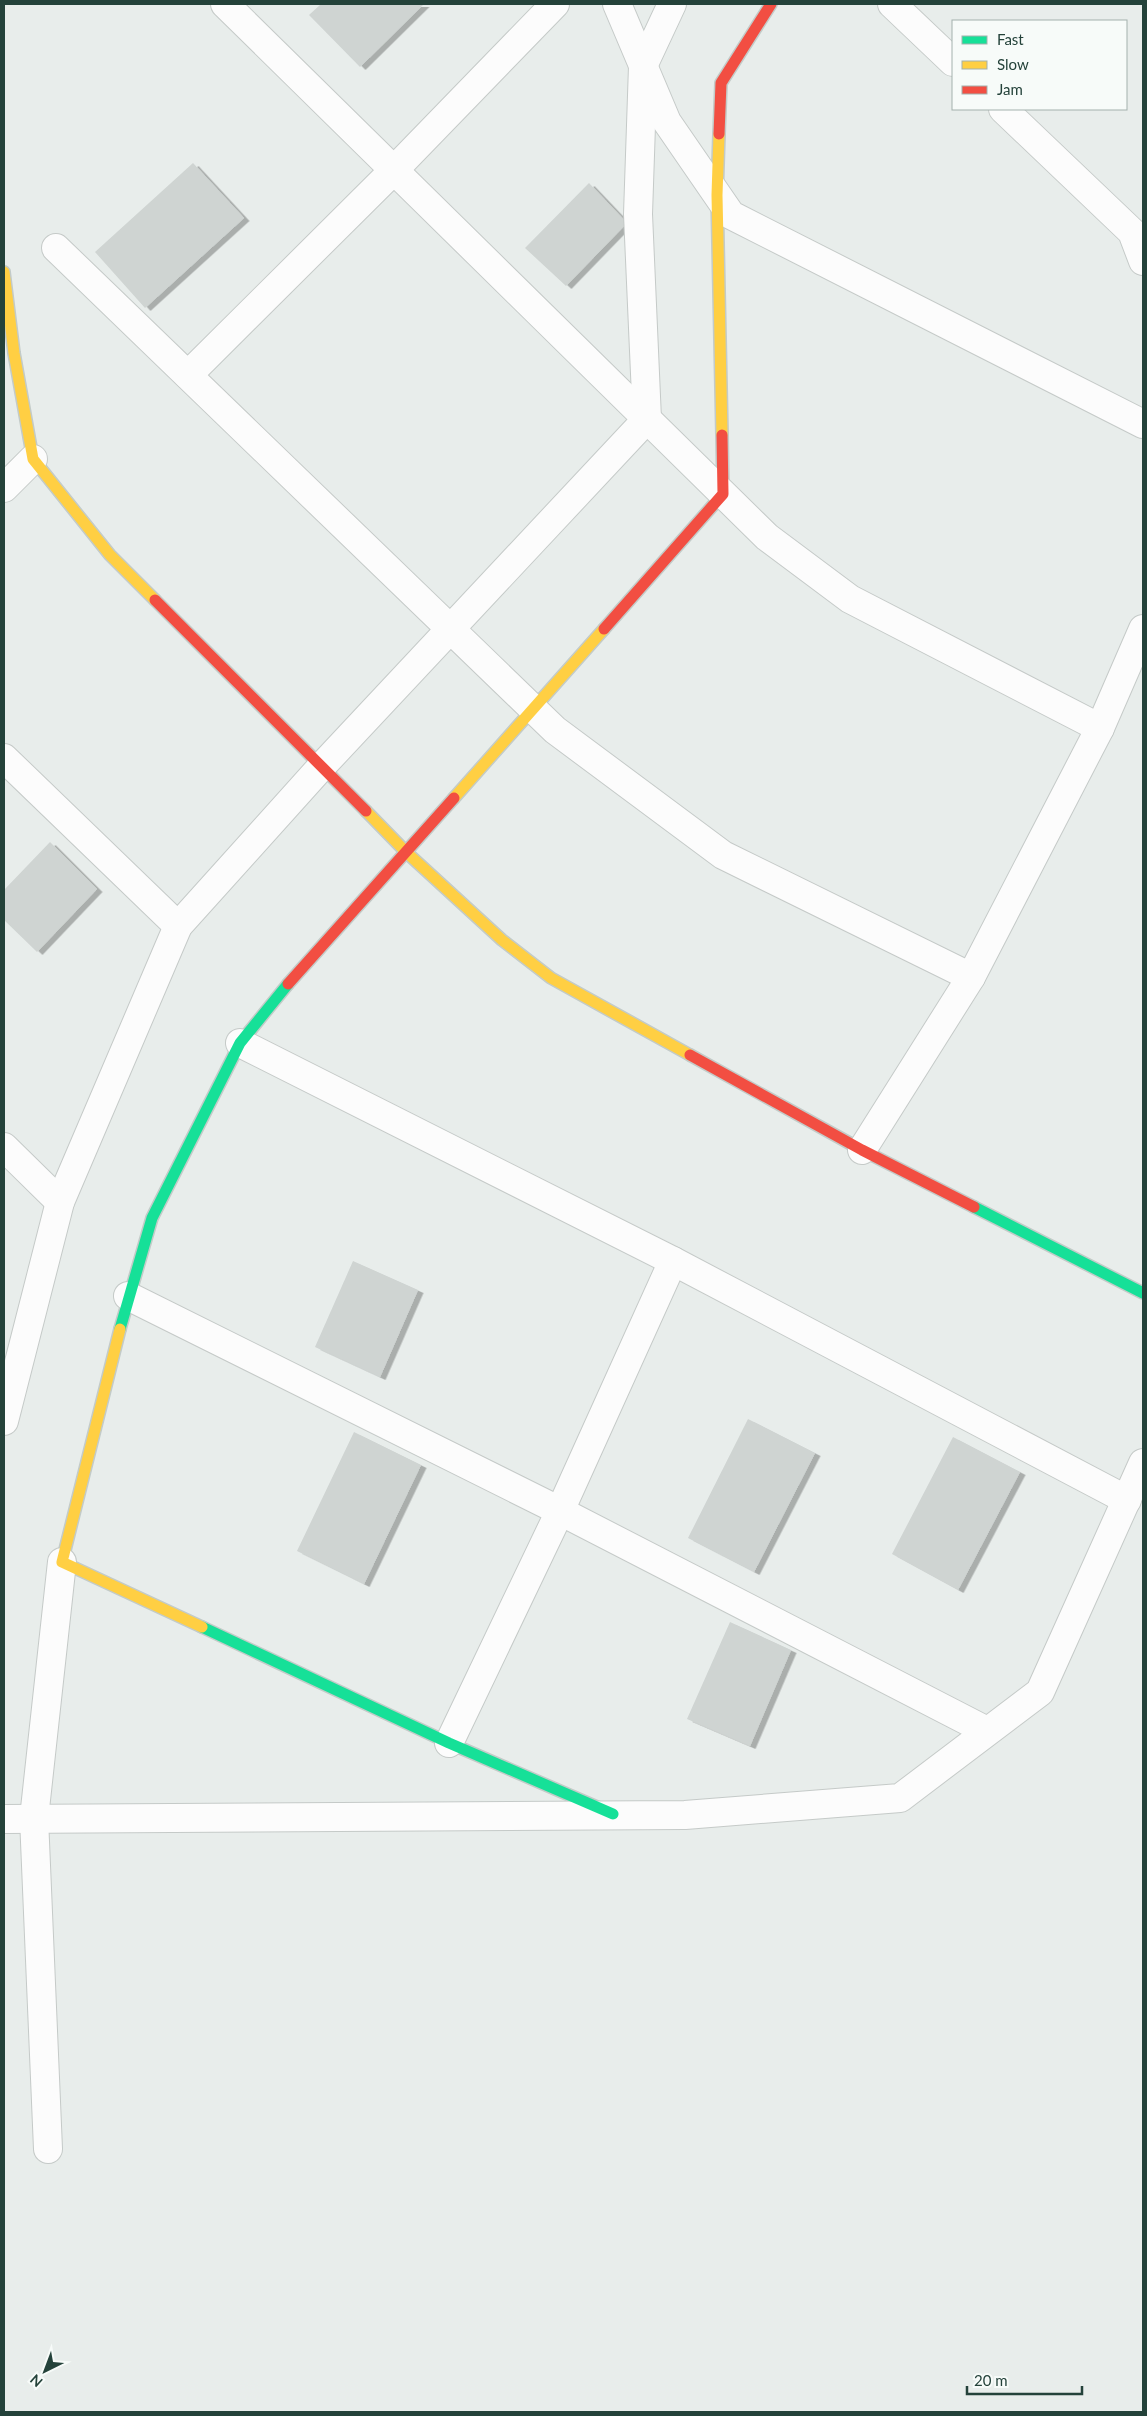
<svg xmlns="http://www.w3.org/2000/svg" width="1147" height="2416" viewBox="0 0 1147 2416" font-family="Lato,sans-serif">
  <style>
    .building { fill: #cfd4d2; filter: url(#shadow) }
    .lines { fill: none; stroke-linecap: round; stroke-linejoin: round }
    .street-casing { stroke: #c5cac8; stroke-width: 30 }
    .fast-casing { stroke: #c3cbc8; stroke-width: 14 }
    .slow-casing { stroke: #c3cbc8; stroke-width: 14 }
    .jam-casing { stroke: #c3cbc8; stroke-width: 14 }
    .street { stroke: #fcfcfc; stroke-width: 28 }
    .fast { stroke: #16e098; stroke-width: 11 }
    .slow { stroke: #ffcf43; stroke-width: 11 }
    .jam { stroke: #f24e42; stroke-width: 11 }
  </style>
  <defs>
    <filter id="shadow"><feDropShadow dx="5.5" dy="3" stdDeviation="0" flood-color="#0004"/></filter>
  </defs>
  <rect width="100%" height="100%" fill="#e8edeb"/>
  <!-- building -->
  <g class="building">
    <path d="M321,4H424L360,67L309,15Z"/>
    <path d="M193,163L244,218L145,308L95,252Z"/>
    <path d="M589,183L627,223L566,286L525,248Z"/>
    <path d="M50,842L97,889L37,952L4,920V890Z"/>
    <path d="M353,1261L418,1290L380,1377L315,1347Z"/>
    <path d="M748,1419L815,1453L754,1572L688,1538Z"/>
    <path d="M354,1432L421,1465L364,1584L297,1551Z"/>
    <path d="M953,1437L1020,1472L958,1590L892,1554Z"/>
    <path d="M730,1622L791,1650L750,1746L687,1719Z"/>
  </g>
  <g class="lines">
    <!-- street casing -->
    <g class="street-casing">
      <g id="street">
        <path d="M225,4L767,537L850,599L1100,728"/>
        <path d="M617,4L667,122L731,215L1143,424"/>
        <path d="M892,4L953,62"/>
        <path d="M1003,109L1132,232L1143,261"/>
        <path d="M56,248L555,730L723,855L971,977"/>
        <path d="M188,375L394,170L555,4"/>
        <path d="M4,488L33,459"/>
        <path d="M4,758L178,926"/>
        <path d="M240,1043L673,1261L1127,1500"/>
        <path d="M4,1147L60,1202"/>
        <path d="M862,1150L971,977L1100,728L1143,629"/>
        <path d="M128,1296L560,1511L987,1731"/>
        <path d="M4,1421L60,1202L178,926L322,766L647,419L638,214L643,66L672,4"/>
        <path d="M449,1743L560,1511L673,1261"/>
        <path d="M4,1819L685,1815L900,1798L1040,1692L1143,1463"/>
        <path d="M48,2149L34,1818L62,1562"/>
      </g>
    </g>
    <!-- fast casing -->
    <g class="fast-casing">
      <g id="fast">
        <path d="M974,1207L1143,1293"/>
        <path d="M120,1329L152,1218L240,1043L288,984"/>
        <path d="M202,1627L449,1743L613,1814"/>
      </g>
    </g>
    <!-- slow casing -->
    <g class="slow-casing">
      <g id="slow">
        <path d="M719,134L717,195L722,435"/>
        <path d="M4,272L14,353L33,459L110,555L155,600"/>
        <path d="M454,798L604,629"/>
        <path d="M366,811L406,852L502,940L551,978L690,1055"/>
        <path d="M120,1329L62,1562L202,1627"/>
      </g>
    </g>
    <!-- jam casing -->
    <g class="jam-casing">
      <g id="jam">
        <path d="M719,134L721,83L771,4"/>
        <path d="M155,600L366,811"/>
        <path d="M604,629L723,494L722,435"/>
        <path d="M288,984L454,798"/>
        <path d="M690,1055L862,1150L974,1207"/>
      </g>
    </g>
    <!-- street -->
    <use href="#street" class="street"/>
    <!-- fast -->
    <use href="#fast" class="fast"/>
    <!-- slow -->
    <use href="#slow" class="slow"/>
    <!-- jam -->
    <use href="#jam" class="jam"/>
  </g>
  <!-- border -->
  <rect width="1147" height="2416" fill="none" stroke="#24423a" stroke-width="10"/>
  <!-- legend -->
  <rect x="952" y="20" width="175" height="90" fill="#f7fbf9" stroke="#a3b1ad"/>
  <rect x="962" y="36" width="25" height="8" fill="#16e098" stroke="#a3b1ad"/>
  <text x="997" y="45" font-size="15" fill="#24423a">Fast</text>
  <rect x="962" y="61" width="25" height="8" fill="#ffcf43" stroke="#a3b1ad"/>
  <text x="997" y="70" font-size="15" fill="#24423a">Slow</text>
  <rect x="962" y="86" width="25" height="8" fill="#f24e42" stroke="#a3b1ad"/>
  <text x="997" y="95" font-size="15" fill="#24423a">Jam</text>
  <!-- north arrow -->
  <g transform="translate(45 2371) rotate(222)" stroke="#f7fbf9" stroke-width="4" paint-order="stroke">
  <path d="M0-4L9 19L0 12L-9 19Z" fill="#24423a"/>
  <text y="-8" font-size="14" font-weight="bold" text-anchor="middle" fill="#24423a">N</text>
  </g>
  <!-- scale -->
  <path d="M967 2386v8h115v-8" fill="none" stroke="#24423a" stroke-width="2.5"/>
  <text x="974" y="2386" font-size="15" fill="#24423a" stroke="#f7fbf9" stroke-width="4" paint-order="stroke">20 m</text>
</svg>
